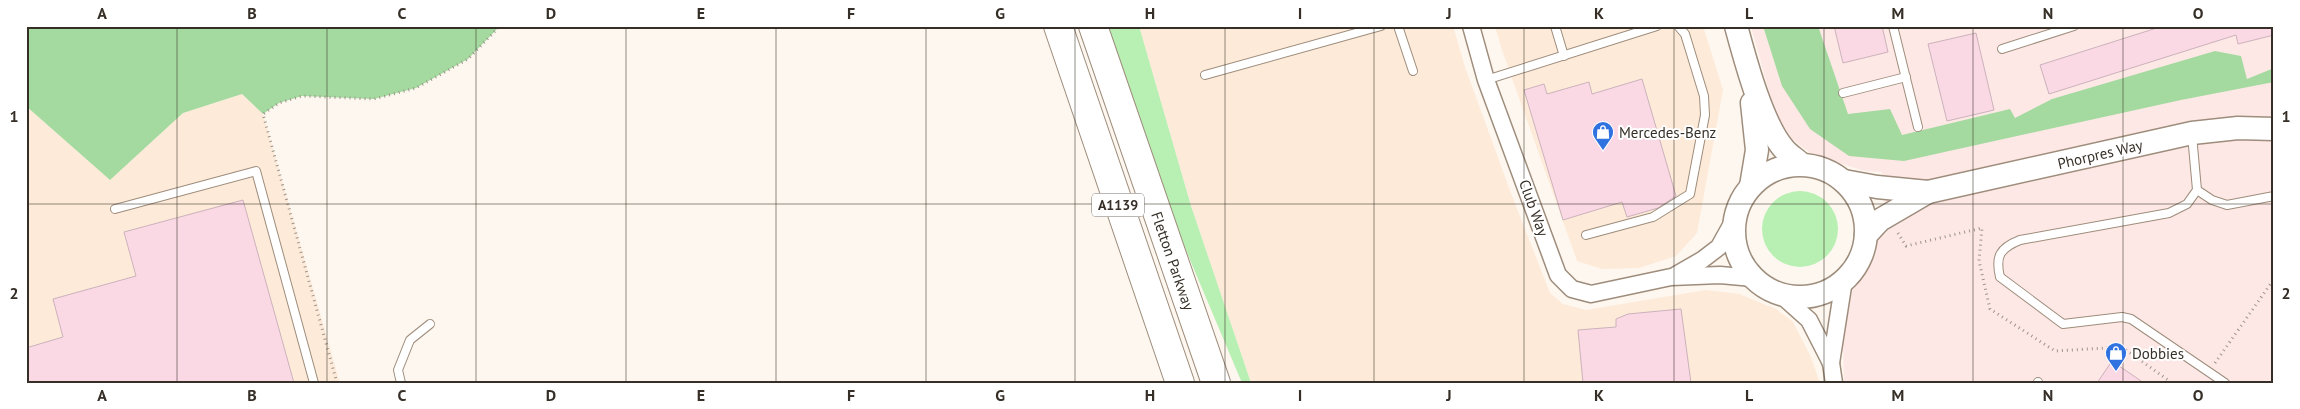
<svg xmlns="http://www.w3.org/2000/svg" width="2300" height="409" viewBox="0 0 2300 409" font-family="'PT Sans',sans-serif">
  <style>
    .commercial { fill: #fee8e6 }
    .industrial { fill: #fdead9 }
    .green { fill: #b8efb3 }
    .forest { fill: #a4da9f }
    .building { fill: #fad9e5; stroke: #cbb2bb }
    .lines { fill: none; stroke-linecap: round; stroke-linejoin: round }
    .lane-casing { stroke: #9e8d7c; stroke-width: 10 }
    .street-casing { stroke: #9e8d7c; stroke-width: 19 }
    .secondary-casing { stroke: #9e8d7c; stroke-width: 25 }
    .highway-casing { stroke: #9e8d7c; stroke-width: 30 }
    .path { stroke: #9b948c; stroke-width: 3; stroke-dasharray: 1 4; stroke-linecap: butt }
    .lane { stroke: #fff; stroke-width: 8 }
    .street { stroke: #fff; stroke-width: 16 }
    .secondary { stroke: #fff; stroke-width: 22 }
    .highway { stroke: #fff; stroke-width: 28 }
    .grid { fill: none; stroke: #362f27; stroke-width: 1; stroke-opacity: 0.55 }
    .labels { text-anchor: middle; dominant-baseline: central; stroke-width: 4; stroke-linejoin: round; paint-order: stroke }
    .shield { fill: #fff; stroke: #726d68; stroke-width: 1 }
    .shield-label { font-size: 14px; font-weight: bold; fill: #362f27 }
    .poi-label { font-size: 15px; fill: #362f27; stroke: #fff; text-anchor: start }
    .street-label { font-size: 15px; fill: #362f27; stroke: #fff }
    .neatline { fill: none; stroke: #362f27; stroke-width: 2 }
    .grid-label { font-size: 16px; text-anchor: middle; font-weight: bold; fill: #362f27 }
  </style>
  <rect width="100%" height="100%" fill="#fef7ef"/>
  <!-- commercial -->
  <path class="commercial" d="M1751,26H2274V383H1844L1843,342L1849,297L1859,270L1876,238L1887,233L1882,172L1865,171L1813,155L1784,133L1772,103Z"/>
  <!-- industrial -->
  <g class="industrial">
    <path d="M1139,26H1453L1465,67L1512,196L1550,293L1563,304L1586,310L1706,290L1739,294L1776,309L1793,322L1811,357L1820,383H1251L1191,206Z"/>
    <path d="M1495,26H1703L1723,90L1697,233L1676,256L1639,268L1602,269L1577,261L1502,50Z"/>
    <path d="M242,94L263,114L340,383H26V106L110,180L183,113Z"/>
  </g>
  <!-- green -->
  <g class="green">
    <path d="M1104,26H1139L1191,206L1251,383H1242L1174,222Z"/>
    <circle cx="1800" cy="229" r="38"/>
  </g>
  <!-- forest -->
  <g class="forest">
    <path d="M26,26H500L468,59L416,88L374,99L302,96L279,103L263,114L242,94L183,113L110,180L26,106Z"/>
    <path d="M1763,26H1818L1848,114L1890,109L1902,135L2010,109L2015,118L2052,99L2215,51L2241,56L2247,79L2274,68V82L2181,100L1904,161L1849,156L1810,129L1782,86Z"/>
  </g>
  <!-- building -->
  <g class="building">
    <path d="M1834,26H1882L1888,52L1843,63Z"/>
    <path d="M2163,26H2274V35L2238,44L2236,35L2049,94L2040,65Z"/>
    <path d="M1976,33L1994,110L1947,121L1928,44Z"/>
    <path d="M1642,79L1676,196L1658,208L1627,217L1622,202L1563,220L1524,90L1544,84L1547,94L1589,82L1592,94Z"/>
    <path d="M243,200L294,383H26V348L63,337L53,299L136,276L124,232Z"/>
    <path d="M1681,309L1691,383H1583L1578,330L1616,327V319L1628,314Z"/>
    <path d="M2112,361L2144,383H2097Z"/>
  </g>
  <g class="lines">
    <!-- lane casing -->
    <g class="lane-casing">
      <g id="lane">
        <path d="M1398,26L1413,71"/>
        <path d="M1555,26L1564,56"/>
        <path d="M1893,26L1918,127"/>
        <path d="M2002,49L2074,26"/>
        <path d="M1205,75L1381,26"/>
        <path d="M1486,80L1657,26"/>
        <path d="M1843,93L1906,77"/>
        <path d="M2192,135L2197,190L2187,204L2169,213L2020,240C2000,248 1995,256 2000,277L2063,324L2122,317L2131,319L2225,383"/>
        <path d="M2197,190L2212,200L2227,205L2274,196"/>
        <path d="M115,209L256,171L314,383"/>
        <path d="M1586,235L1653,217L1690,194L1705,115L1704,96L1685,34L1678,26"/>
        <path d="M401,383L398,370L410,340L430,324"/>
        <path d="M2038,383V382"/>
      </g>
    </g>
    <!-- street casing -->
    <g class="street-casing">
      <g id="street">
        <path d="M1471,26L1486,80L1558,275L1572,289L1591,294L1671,277L1720,275L1753,278"/>
        <path d="M1676,275L1702,260L1719,247L1734,220"/>
        <path d="M1781,295L1809,320L1831,363"/>
        <path d="M1834,383L1831,363L1844,280"/>
      </g>
    </g>
    <!-- secondary casing -->
    <g class="secondary-casing">
      <g id="secondary">
        <path d="M1736,26C1745,59 1762,124 1784,149C1789,155 1796,159 1801,164"/>
        <circle cx="1800" cy="231" r="66"/>
        <path d="M1844,181L1877,187L1928,192"/>
        <path d="M1751,186L1757,150L1752,103"/>
        <path d="M1866,235L1880,220L1928,192L2192,133L2238,128L2274,129"/>
      </g>
    </g>
    <!-- highway casing -->
    <g class="highway-casing">
      <g id="highway">
        <path d="M1058,26L1180,383"/>
        <path d="M1093,26L1216,383"/>
      </g>
    </g>
    <!-- path -->
    <g class="path">
      <path d="M1898,233L1906,246L1982,228L1979,261L1990,309L2055,351L2122,347L2172,383"/>
      <path d="M2215,363L2274,279"/>
      <path d="M337,383L263,114L279,103L302,96L374,99L416,88L468,59L500,26"/>
    </g>
    <!-- lane -->
    <use href="#lane" class="lane"/>
    <!-- street -->
    <use href="#street" class="street"/>
    <!-- secondary -->
    <use href="#secondary" class="secondary"/>
    <!-- highway -->
    <use href="#highway" class="highway"/>
  </g>
  <!-- grid -->
  <path class="grid" d="M177,26V383M327,26V383M476,26V383M626,26V383M776,26V383M926,26V383M1075,26V383M1225,26V383M1374,26V383M1524,26V383M1674,26V383M1824,26V383M1973,26V383M2123,26V383M26,204H2274"/>
  <!-- icons -->
  <defs>
    <g id="shop-pin" transform="scale(1.125)"><path d="M0 17L-7.5 6A9.5 9.5 0 1 1 7.5 6Z" fill="#3073e0" stroke="#fff"/><path d="M-5-2.5h2.3a2.7 3.5 0 0 1 5.4 0H5L5.5 6h-11ZM-1.5-2.5h3a1.5 2.3 0 0 0-3 0Z" fill="#fff"/></g>
  </defs>
  <g fill-rule="evenodd">
    <use href="#shop-pin" x="1603" y="132"/>
    <use href="#shop-pin" x="2116" y="353"/>
  </g>
  <g class="labels">
    <!-- shield labels -->
    <rect class="shield" x="1092" y="193.5" width="52" height="23" rx="4"/>
    <g class="shield-label">
      <text x="1118" y="205">A1139</text>
    </g>
    <!-- poi labels -->
    <g class="poi-label">
      <text x="1619" y="132">Mercedes-Benz</text>
      <text x="2132" y="353">Dobbies</text>
    </g>
    <!-- street labels -->
    <g class="street-label">
      <text transform="translate(2100 154) rotate(-13)">Phorpres Way</text>
      <text transform="translate(1534 208) rotate(70)">Club Way</text>
      <text transform="translate(1173 261) rotate(71)">Fletton Parkway</text>
    </g>
  </g>
  <!-- border -->
  <rect width="2300" height="409" fill="none" stroke="#ffffff" stroke-width="55"/>
  <rect x="28" y="28" width="2244" height="354" class="neatline"/>
  <g class="grid-label">
    <text x="102" y="19">A</text>
    <text x="252" y="19">B</text>
    <text x="402" y="19">C</text>
    <text x="551" y="19">D</text>
    <text x="701" y="19">E</text>
    <text x="851" y="19">F</text>
    <text x="1000" y="19">G</text>
    <text x="1150" y="19">H</text>
    <text x="1300" y="19">I</text>
    <text x="1449" y="19">J</text>
    <text x="1599" y="19">K</text>
    <text x="1749" y="19">L</text>
    <text x="1898" y="19">M</text>
    <text x="2048" y="19">N</text>
    <text x="2198" y="19">O</text>
    <text x="14" y="122">1</text>
    <text x="2286" y="122">1</text>
    <text x="14" y="299">2</text>
    <text x="2286" y="299">2</text>
    <text x="102" y="401">A</text>
    <text x="252" y="401">B</text>
    <text x="402" y="401">C</text>
    <text x="551" y="401">D</text>
    <text x="701" y="401">E</text>
    <text x="851" y="401">F</text>
    <text x="1000" y="401">G</text>
    <text x="1150" y="401">H</text>
    <text x="1300" y="401">I</text>
    <text x="1449" y="401">J</text>
    <text x="1599" y="401">K</text>
    <text x="1749" y="401">L</text>
    <text x="1898" y="401">M</text>
    <text x="2048" y="401">N</text>
    <text x="2198" y="401">O</text>
  </g>
</svg>
